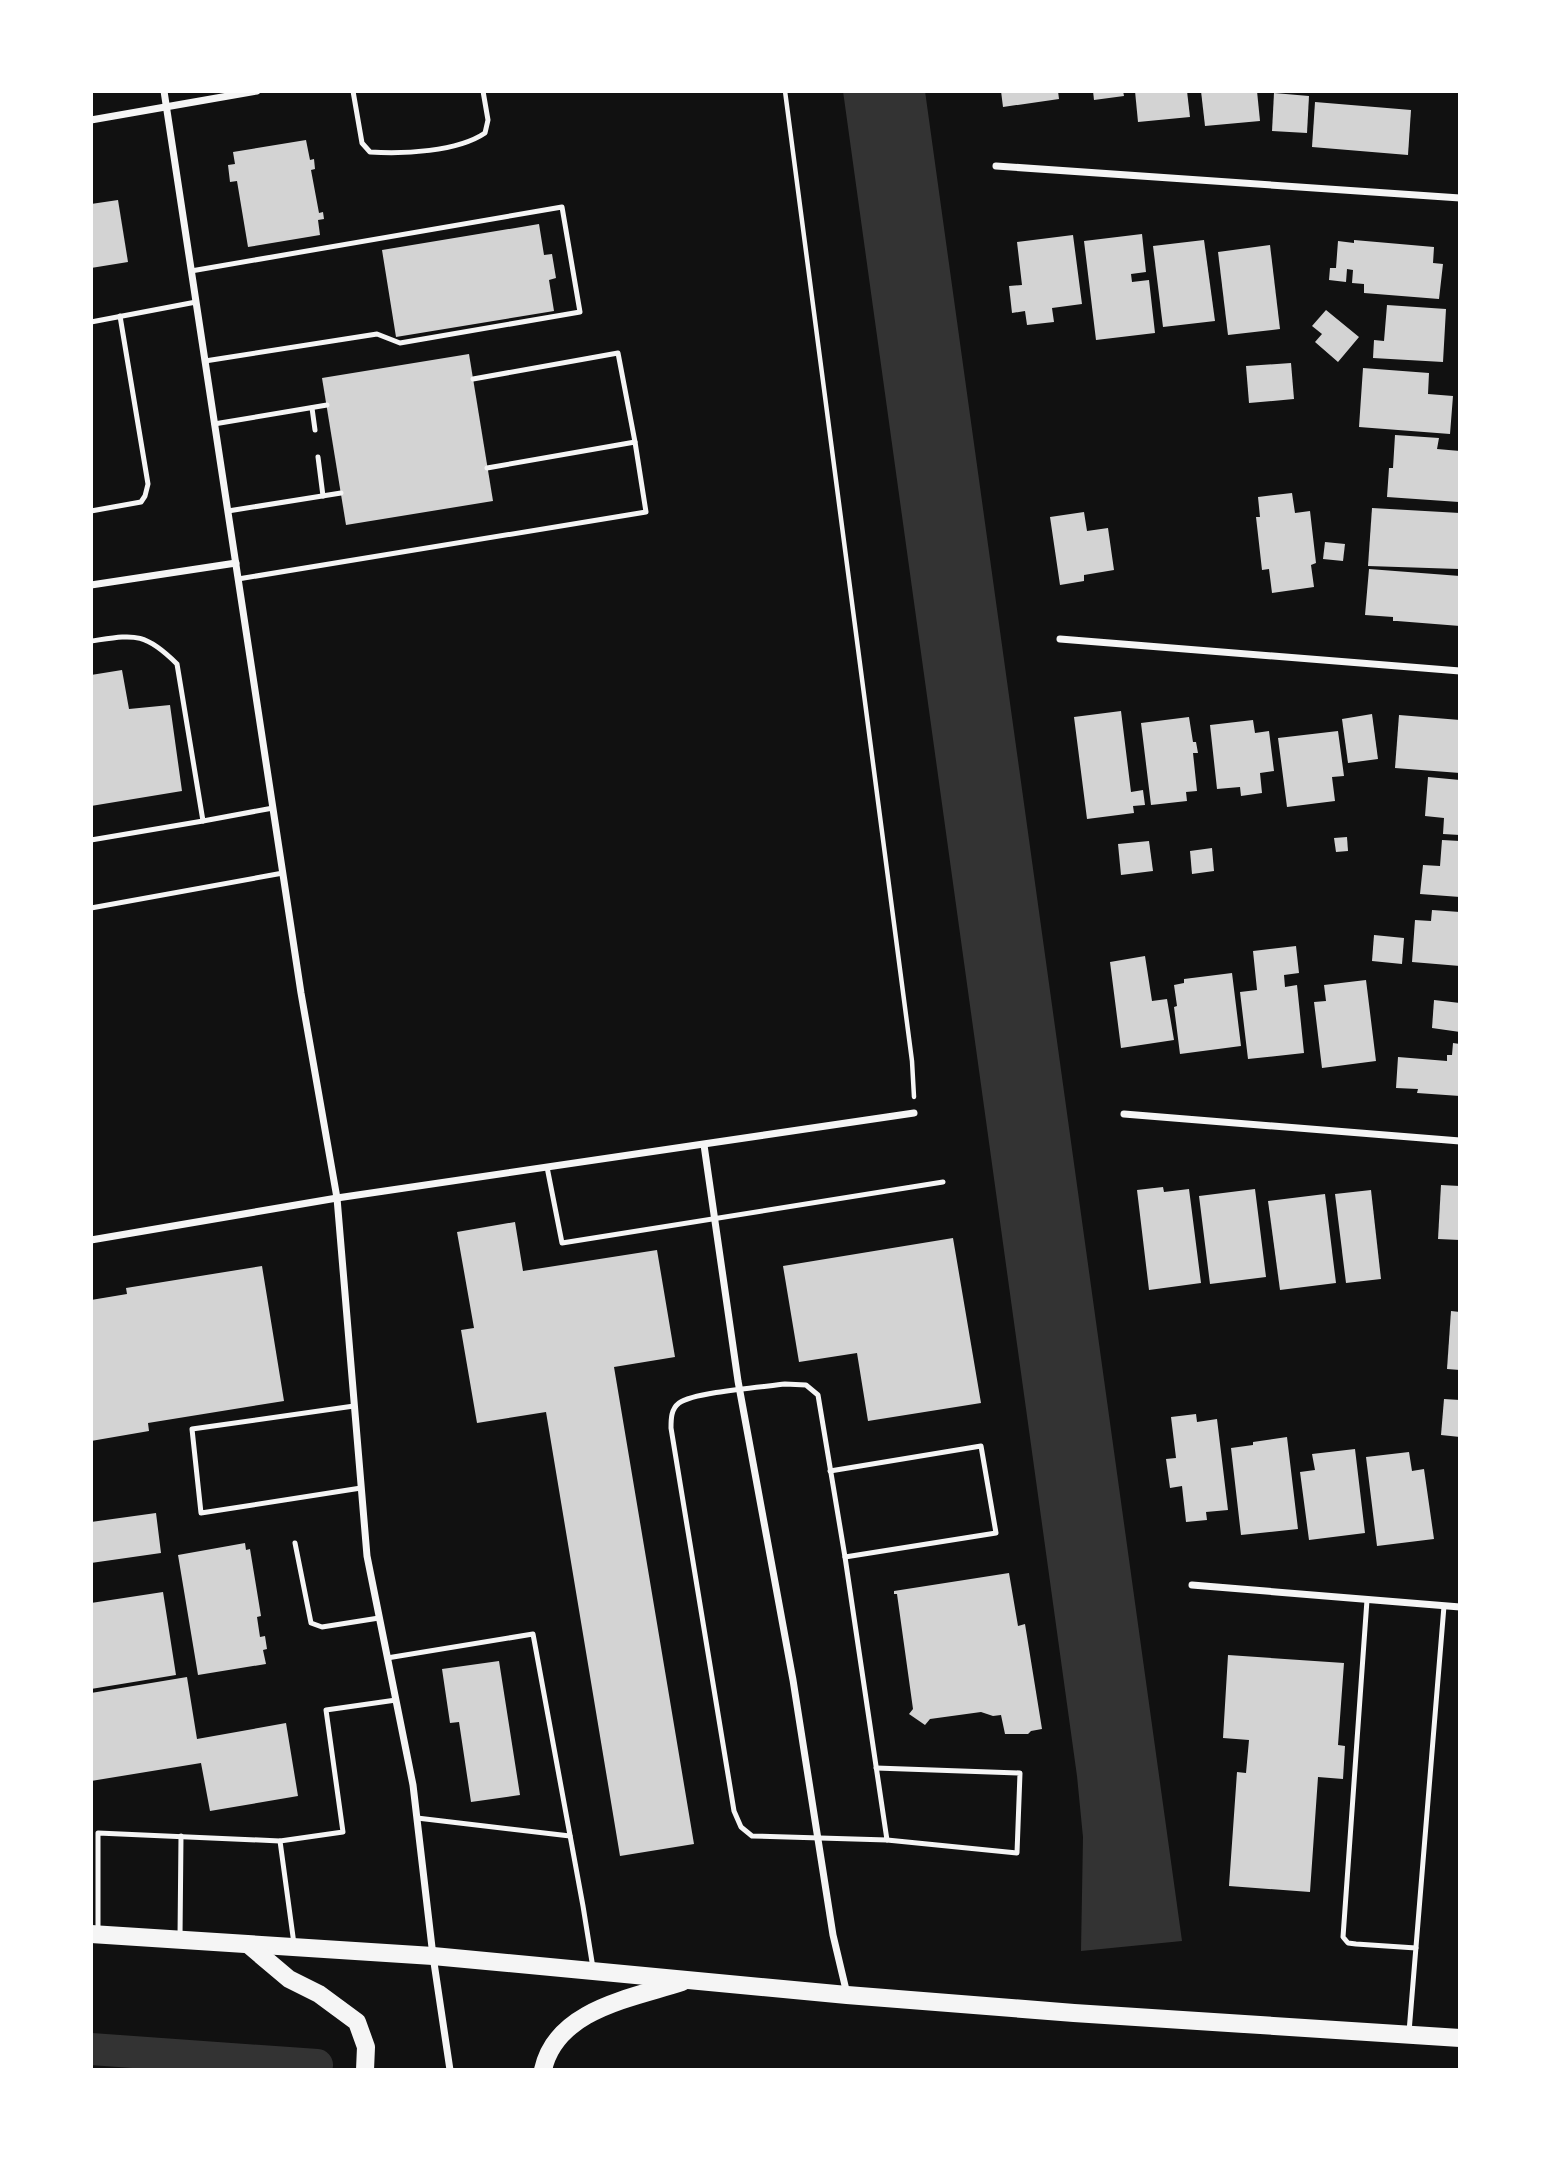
<svg xmlns="http://www.w3.org/2000/svg" width="1551" height="2161" viewBox="0 0 1551 2161" font-family="Cabin,sans-serif">
  <style>
    .water { fill: #333 }
    .lines { fill: none; stroke-linecap: round; stroke-linejoin: round }
    .canal { stroke: #333; stroke-width: 32 }
    .building { fill: #d3d3d3 }
    .path { stroke: #f5f5f5; stroke-width: 4.5 }
    .service { stroke: #f5f5f5; stroke-width: 5 }
    .minor { stroke: #f5f5f5; stroke-width: 7 }
    .primary { stroke: #f5f5f5; stroke-width: 18 }
  </style>
  <rect width="100%" height="100%" fill="#111"/>
  <!-- water -->
  <path class="water" d="M843,91H925L1182,1941L1081,1951L1083,1837L1077,1776Z"/>
  <g class="lines">
    <!-- canal -->
    <path class="canal" d="M91,2049L317,2065"/>
  </g>
  <!-- building -->
  <g class="building">
    <path d="M1001,91H1058L1059,99L1003,107Z"/>
    <path d="M1093,91H1123L1124,96L1094,100Z"/>
    <path d="M1135,91H1187L1190,117L1138,122Z"/>
    <path d="M1201,91H1257L1260,121L1205,126Z"/>
    <path d="M1274,93L1309,96L1307,133L1272,131Z"/>
    <path d="M1315,102L1411,110L1408,155L1312,147Z"/>
    <path d="M306,140L310,160L314,159L315,169L311,170L319,213L323,212L324,219L318,220L320,235L248,247L237,181L230,182L228,165L235,164L233,152Z"/>
    <path d="M118,200L128,262L91,268V204Z"/>
    <path d="M539,224L544,255L552,254L556,278L549,280L554,311L396,337L382,250Z"/>
    <path d="M1142,234L1146,272L1131,274L1132,282L1149,280L1155,333L1096,340L1084,241Z"/>
    <path d="M1073,235L1082,304L1052,308L1054,322L1027,325L1025,311L1012,313L1009,286L1022,285L1017,242Z"/>
    <path d="M1204,240L1215,321L1163,327L1153,246Z"/>
    <path d="M1354,240L1434,247L1433,263L1443,264L1439,299L1364,293V284L1352,283L1353,270L1347,269L1346,282L1329,280L1330,268H1336L1338,241L1354,243Z"/>
    <path d="M1270,245L1280,329L1228,335L1218,252Z"/>
    <path d="M1387,305L1446,309L1443,362L1373,358L1374,340L1384,341Z"/>
    <path d="M1326,310L1359,337L1338,362L1315,342L1322,334L1312,326Z"/>
    <path d="M469,354L493,501L346,525L322,378Z"/>
    <path d="M1291,363L1294,399L1249,403L1246,366Z"/>
    <path d="M1363,368L1429,373L1428,394L1453,396L1450,434L1359,427Z"/>
    <path d="M1395,435L1439,438L1437,449L1460,451L1459,502L1387,497L1389,468H1393Z"/>
    <path d="M1292,493L1295,513L1310,511L1316,563L1311,565L1314,587L1272,593L1269,569L1262,570L1256,517H1260L1258,497Z"/>
    <path d="M1372,508L1460,513L1459,569L1368,566Z"/>
    <path d="M1084,512L1087,531L1108,528L1114,570L1084,575V581L1060,585L1050,517Z"/>
    <path d="M1325,542L1345,544L1343,561L1323,559Z"/>
    <path d="M1369,569L1460,576V626L1397,621H1393V617L1365,615Z"/>
    <path d="M122,670L129,709L170,705L182,791L91,806V675Z"/>
    <path d="M1121,711L1131,792L1143,790L1145,805L1133,806L1134,813L1087,819L1074,717Z"/>
    <path d="M1372,714L1378,759L1348,763L1342,719Z"/>
    <path d="M1399,715L1460,720V773L1395,768Z"/>
    <path d="M1189,717L1193,742H1196L1198,753H1193L1197,791L1186,792L1187,801L1151,805L1141,723Z"/>
    <path d="M1253,720L1255,733L1269,731L1274,771L1260,773L1262,793L1241,796L1240,787L1217,789L1210,725Z"/>
    <path d="M1338,731L1344,776L1332,777L1335,801L1287,807L1278,738Z"/>
    <path d="M1428,777L1460,780V835L1443,834L1444,818L1425,816Z"/>
    <path d="M1347,837L1348,851L1336,852L1334,838Z"/>
    <path d="M1442,840L1460,841V897L1420,894L1423,865L1440,866Z"/>
    <path d="M1149,841L1153,871L1121,875L1118,844Z"/>
    <path d="M1212,848L1214,871L1192,874L1190,851Z"/>
    <path d="M1432,910L1460,912V966L1412,962L1415,920L1431,921Z"/>
    <path d="M1374,935L1404,938L1402,964L1372,961Z"/>
    <path d="M1296,946L1299,973L1284,975L1285,987L1297,985L1304,1053L1248,1059L1240,992L1257,990L1253,951Z"/>
    <path d="M1145,956L1152,1001L1167,999L1174,1040L1121,1048L1110,962Z"/>
    <path d="M1232,973L1241,1046L1180,1054L1174,1007L1177,1006L1174,985L1184,983V979Z"/>
    <path d="M1366,980L1376,1061L1322,1068L1314,1002L1326,1001L1324,985Z"/>
    <path d="M1434,1000L1460,1003V1032L1432,1028Z"/>
    <path d="M1453,1043L1460,1044V1096L1417,1093L1418,1089L1396,1088L1398,1057L1447,1061V1055H1452Z"/>
    <path d="M1441,1185L1460,1186V1240L1438,1239Z"/>
    <path d="M1163,1187L1164,1192L1189,1189L1201,1283L1149,1290L1137,1190Z"/>
    <path d="M1255,1189L1266,1277L1210,1284L1199,1196Z"/>
    <path d="M1371,1190L1381,1279L1346,1283L1335,1194Z"/>
    <path d="M1325,1194L1336,1283L1280,1290L1268,1201Z"/>
    <path d="M515,1222L523,1271L657,1250L675,1357L614,1367L694,1844L620,1856L546,1412L477,1423L461,1330L474,1328L457,1232Z"/>
    <path d="M953,1238L981,1403L868,1421L857,1353L799,1362L783,1266Z"/>
    <path d="M262,1266L284,1401L148,1423L149,1431L91,1441V1300L127,1294L126,1288Z"/>
    <path d="M1451,1311L1460,1312V1370L1447,1369Z"/>
    <path d="M1444,1399L1460,1400V1437L1441,1435Z"/>
    <path d="M1196,1414L1197,1422L1217,1419L1228,1510L1206,1512L1207,1520L1186,1522L1182,1486L1170,1488L1166,1459L1176,1458L1171,1417Z"/>
    <path d="M1287,1437L1298,1529L1241,1535L1231,1448L1253,1445V1442Z"/>
    <path d="M1355,1449L1365,1533L1309,1540L1300,1472L1315,1470L1312,1454Z"/>
    <path d="M1409,1452L1412,1471L1424,1469L1434,1539L1377,1546L1366,1457Z"/>
    <path d="M156,1513L161,1553L91,1563V1522Z"/>
    <path d="M245,1543L246,1550L250,1549L261,1616L257,1617L260,1637L265,1636L267,1649L263,1650L266,1664L198,1675L178,1555Z"/>
    <path d="M1009,1573L1018,1626L1025,1624L1042,1729L1031,1731L1028,1734H1005L1001,1715L993,1716L981,1712L930,1719L925,1725L909,1714L913,1709L897,1594H894V1591Z"/>
    <path d="M163,1592L176,1675L91,1689V1603Z"/>
    <path d="M1228,1655L1344,1663L1338,1745L1345,1746L1343,1779L1318,1777L1310,1892L1229,1886L1237,1772L1246,1773L1249,1740L1223,1738Z"/>
    <path d="M499,1661L520,1795L471,1802L459,1722L450,1723L442,1669Z"/>
    <path d="M187,1677L197,1739L286,1723L298,1796L210,1811L201,1763L91,1781V1693Z"/>
  </g>
  <g class="lines">
    <!-- path -->
    <path class="path" d="M785,91L912,1061L914,1097"/>
    <!-- service -->
    <g class="service">
      <path d="M353,91L362,143L370,152C403,154 457,152 485,133L488,120L483,91"/>
      <path d="M191,271L562,207L580,312L400,343L377,334L205,361"/>
      <path d="M91,322L196,302"/>
      <path d="M473,379L618,353L635,442L487,468"/>
      <path d="M312,408L315,430"/>
      <path d="M214,424L327,405"/>
      <path d="M318,457L323,496"/>
      <path d="M91,511L141,502L145,496L148,484L120,316"/>
      <path d="M228,511L341,493"/>
      <path d="M238,579L646,512L635,442"/>
      <path d="M91,641C134,635 144,631 177,664L203,821L273,808"/>
      <path d="M91,840L203,821"/>
      <path d="M91,908L283,873"/>
      <path d="M547,1167L562,1243L943,1182"/>
      <path d="M785,1384L806,1385L818,1395L845,1557L887,1840L752,1836L741,1827L734,1811L671,1428C671,1419 671,1409 679,1403C694,1392 763,1387 785,1384Z"/>
      <path d="M354,1406L192,1429L201,1513L361,1488"/>
      <path d="M830,1471L981,1446L996,1533L845,1557"/>
      <path d="M295,1543L311,1623L322,1627L379,1618"/>
      <path d="M1367,1600L1343,1937L1348,1943L1356,1944L1416,1948"/>
      <path d="M387,1658L533,1634L583,1906L593,1968"/>
      <path d="M876,1768L1020,1773L1017,1853L887,1840"/>
      <path d="M417,1818L570,1836"/>
      <path d="M98,1931V1833L280,1841"/>
      <path d="M180,1937L181,1836"/>
      <path d="M294,1944L280,1841L343,1832L326,1710L396,1700"/>
      <path d="M1409,2032L1444,1606"/>
    </g>
    <!-- minor -->
    <g class="minor">
      <path d="M164,91L301,993L337,1198L367,1556L413,1785L433,1956L450,2070"/>
      <path d="M91,120L257,91"/>
      <path d="M996,166L1460,198"/>
      <path d="M91,585L236,563"/>
      <path d="M1060,639L1460,671"/>
      <path d="M1124,1114L1460,1141"/>
      <path d="M704,1145L738,1381L793,1680L833,1935L847,1994"/>
      <path d="M91,1240L337,1198L914,1113"/>
      <path d="M1192,1585L1460,1607"/>
    </g>
    <!-- primary -->
    <g class="primary">
      <path d="M91,1934L433,1956L847,1995L1074,2013L1460,2038"/>
      <path d="M250,1946L289,1979L319,1994L357,2022L366,2047L365,2070"/>
      <path d="M543,2070C556,2009 633,1998 682,1982"/>
    </g>
  </g>
  <!-- border -->
  <rect width="1551" height="2161" fill="none" stroke="#ffffff" stroke-width="186"/>
</svg>
